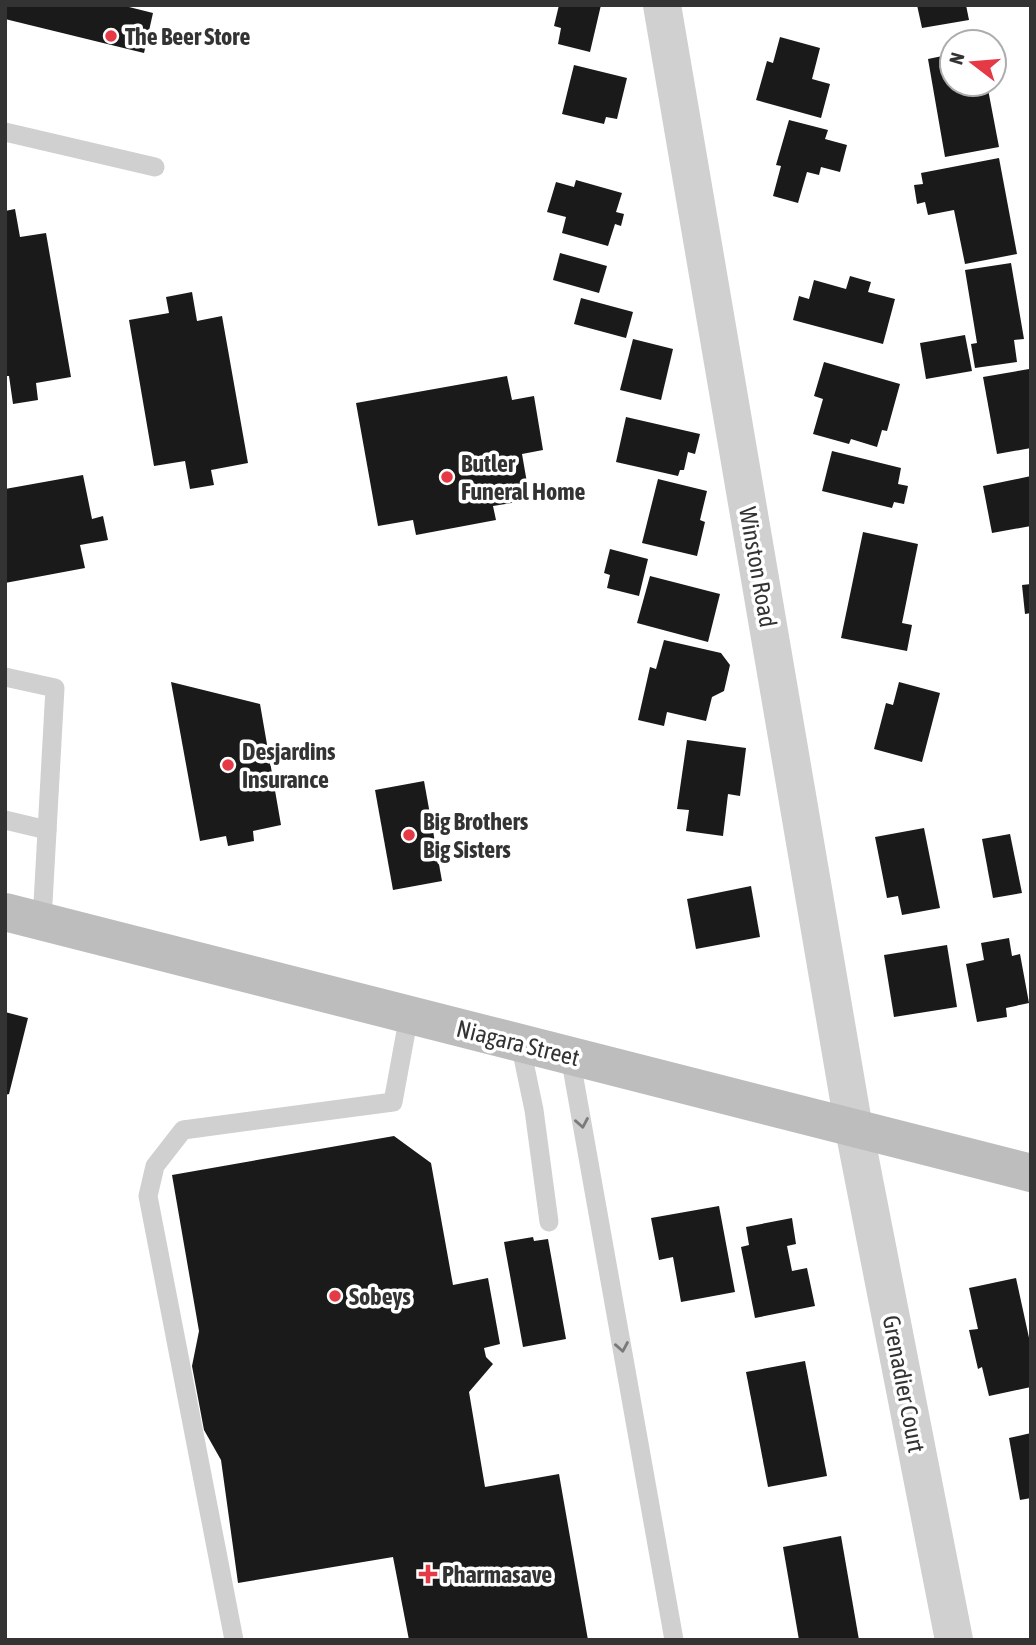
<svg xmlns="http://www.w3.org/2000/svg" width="1036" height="1645" viewBox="0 0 1036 1645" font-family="'Asap Condensed',sans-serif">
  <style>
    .building { fill: #1a1a1a }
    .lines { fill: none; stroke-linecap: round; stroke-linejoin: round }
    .service { stroke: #d0d0d0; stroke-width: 19 }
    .minor { stroke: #d0d0d0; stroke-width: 38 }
    .secondary { stroke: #bdbdbd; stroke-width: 38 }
    .oneway { stroke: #7a7a7a }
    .poi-dot { fill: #e63946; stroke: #fff; stroke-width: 2.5 }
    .labels { text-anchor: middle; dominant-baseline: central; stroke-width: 7; stroke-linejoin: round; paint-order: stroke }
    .poi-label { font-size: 24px; font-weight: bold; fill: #333; stroke: #fff; text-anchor: start }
    .street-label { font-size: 24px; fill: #333; stroke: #fff }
  </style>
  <rect width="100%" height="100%" fill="#fff"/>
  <!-- building -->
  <g class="building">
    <path d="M5,5H121L153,13L144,53L5,19Z"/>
    <path d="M559,5H601L590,52L558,44L561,28L554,26Z"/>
    <path d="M917,5H966L969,20L922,28Z"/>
    <path d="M780,37L820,48L812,79L830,84L821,118L756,100L767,61L773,63Z"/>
    <path d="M952,54V84H987L999,147L945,157L928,59Z"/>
    <path d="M574,65L627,78L617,119L606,117L604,124L562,114Z"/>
    <path d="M789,120L828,130L825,139L847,145L840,172L821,167L819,175L807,172L798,203L773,196L781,166L776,165Z"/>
    <path d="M999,158L1017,254L965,264L954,210L928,215L925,202L917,204L914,185L923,184L921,173Z"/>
    <path d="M576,180L622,193L616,212L624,214L621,226L615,224L608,246L562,233L566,217L547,212L556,182L574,187Z"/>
    <path d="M15,209L20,237L46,233L71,377L36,383L38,400L13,404L9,376H5V211Z"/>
    <path d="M560,253L607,266L599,293L553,280Z"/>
    <path d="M1011,263L1024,339L1014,340L1017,362L975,368L971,344L977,343L965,270Z"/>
    <path d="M850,276L871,282L868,292L895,299L883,344L793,320L799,296L809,299L814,280L846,289Z"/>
    <path d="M192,292L197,321L222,316L248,463L211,470L214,485L190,489L185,461L154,466L129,320L169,313L166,297Z"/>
    <path d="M581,298L633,312L626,338L574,324Z"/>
    <path d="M965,335L972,371L926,379L920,343Z"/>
    <path d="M633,339L673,349L661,400L620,390Z"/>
    <path d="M824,362L900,384L887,431L882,430L877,447L851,439L849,444L813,434L823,399L814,396Z"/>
    <path d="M1029,369L1031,379V448L997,454L983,377Z"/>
    <path d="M507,376L512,400L534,396L543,450L522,454L530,500L493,506L496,520L416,535L413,520L378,526L356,403Z"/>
    <path d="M626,417L700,434L695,454L688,452L684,470H680L678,476L616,462Z"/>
    <path d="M832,451L901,468L898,484L908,486L904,504L894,502L892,508L822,491Z"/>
    <path d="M83,475L92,519L103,516L108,540L80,545L85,568L5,583V489Z"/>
    <path d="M1031,476V526L992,533L983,486Z"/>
    <path d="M658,479L707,491L700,520L705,522L697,556L642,543Z"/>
    <path d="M863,532L918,544L902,623L912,625L907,651L841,638Z"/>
    <path d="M610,549L648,559L639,596L607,588L610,575L604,573Z"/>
    <path d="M650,576L720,594L708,642L637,623Z"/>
    <path d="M1031,584V613L1025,614L1022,585Z"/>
    <path d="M664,640L721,653L730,665L724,691L712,697L706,721L667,712L664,726L638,720L650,667L656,669Z"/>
    <path d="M171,682L260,704L281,825L253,831L254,841L228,846L226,836L200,841Z"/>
    <path d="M899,682L940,693L922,762L874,749L886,703L893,705Z"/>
    <path d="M687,740L746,748L740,796L728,794L723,836L686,831L689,810L677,809Z"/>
    <path d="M424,781L442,881L393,890L375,790Z"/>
    <path d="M924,828L940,908L902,915L898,896L887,898L875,837Z"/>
    <path d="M1010,834L1022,893L993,898L982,839Z"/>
    <path d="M751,886L760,937L696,949L687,899Z"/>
    <path d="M1009,938L1012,956L1020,954L1029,1003L1006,1008L1007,1017L977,1022L966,964L984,960L981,943Z"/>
    <path d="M947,945L957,1007L894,1017L884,955Z"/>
    <path d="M5,1012L28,1018L9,1094L5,1095Z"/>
    <path d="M394,1136L431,1163L453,1285L488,1278L500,1344L484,1348L486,1357L493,1364L469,1392L485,1487L559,1474L588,1640H409L393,1557L238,1583L221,1460L204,1430L192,1366L199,1331L172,1175Z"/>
    <path d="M719,1206L735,1292L681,1302L673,1257L659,1260L651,1218Z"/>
    <path d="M792,1218L796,1244L787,1246L792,1271L807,1268L815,1306L755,1318L741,1247L749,1245L746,1227Z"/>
    <path d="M533,1237L534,1241L548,1239L566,1339L523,1347L504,1242Z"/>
    <path d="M1016,1278L1031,1347V1387L989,1396L982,1367L978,1369L969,1330L978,1329L969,1288Z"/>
    <path d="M805,1361L827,1476L768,1487L746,1372Z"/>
    <path d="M1031,1433V1498L1020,1500L1009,1438Z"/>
    <path d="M841,1536L859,1640H799L783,1547Z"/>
  </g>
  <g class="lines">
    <!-- service -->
    <g class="service">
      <path d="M5,132L155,167"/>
      <path d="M5,677L55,688L42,921"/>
      <path d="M5,820L47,830"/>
      <path d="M520,1043L534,1110L549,1222"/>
      <path d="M570,1056L674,1640"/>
      <path d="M234,1640L148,1196L155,1166L183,1130L393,1102L409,1015"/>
    </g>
    <!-- minor -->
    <path class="minor" d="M662,5L854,1129L954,1640"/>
    <!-- secondary -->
    <path class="secondary" d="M5,912L1031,1173"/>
  </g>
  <!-- one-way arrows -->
  <defs><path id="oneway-chevron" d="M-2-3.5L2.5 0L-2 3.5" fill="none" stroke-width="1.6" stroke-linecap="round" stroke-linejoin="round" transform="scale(1.75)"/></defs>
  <g class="oneway">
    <use href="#oneway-chevron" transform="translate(582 1123) rotate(80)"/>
    <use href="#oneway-chevron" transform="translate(622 1347) rotate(80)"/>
  </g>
  <!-- markers -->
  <g class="poi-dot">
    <circle cx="111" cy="36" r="7"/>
    <circle cx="447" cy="477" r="7"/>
    <circle cx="228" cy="765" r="7"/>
    <circle cx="409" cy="835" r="7"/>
    <circle cx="335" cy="1296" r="7"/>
    <path d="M424.5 1563.5h7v7h7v7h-7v7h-7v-7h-7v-7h7z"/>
  </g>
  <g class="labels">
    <!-- poi labels -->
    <g class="poi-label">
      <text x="125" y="36">The Beer Store</text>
      <text x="461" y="463">Butler<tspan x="461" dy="28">Funeral Home</tspan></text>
      <text x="242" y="751">Desjardins<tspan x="242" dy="28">Insurance</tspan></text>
      <text x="423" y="821">Big Brothers<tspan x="423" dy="28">Big Sisters</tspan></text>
      <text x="349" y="1296">Sobeys</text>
      <text x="442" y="1574">Pharmasave</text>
    </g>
    <!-- street labels -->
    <g class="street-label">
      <text transform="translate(758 567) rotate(80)">Winston Road</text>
      <text transform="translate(518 1043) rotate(14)">Niagara Street</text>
      <text transform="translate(904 1384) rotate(79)">Grenadier Court</text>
    </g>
  </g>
  <!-- border -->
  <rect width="1036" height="1645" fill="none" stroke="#333333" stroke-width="14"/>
  <!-- north arrow -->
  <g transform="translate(973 63) rotate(286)"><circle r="33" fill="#ffffff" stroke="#adadad" stroke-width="2"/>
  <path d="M0-5L12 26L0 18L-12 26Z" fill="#e63946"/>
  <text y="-10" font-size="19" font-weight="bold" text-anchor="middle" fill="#333333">N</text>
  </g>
</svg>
